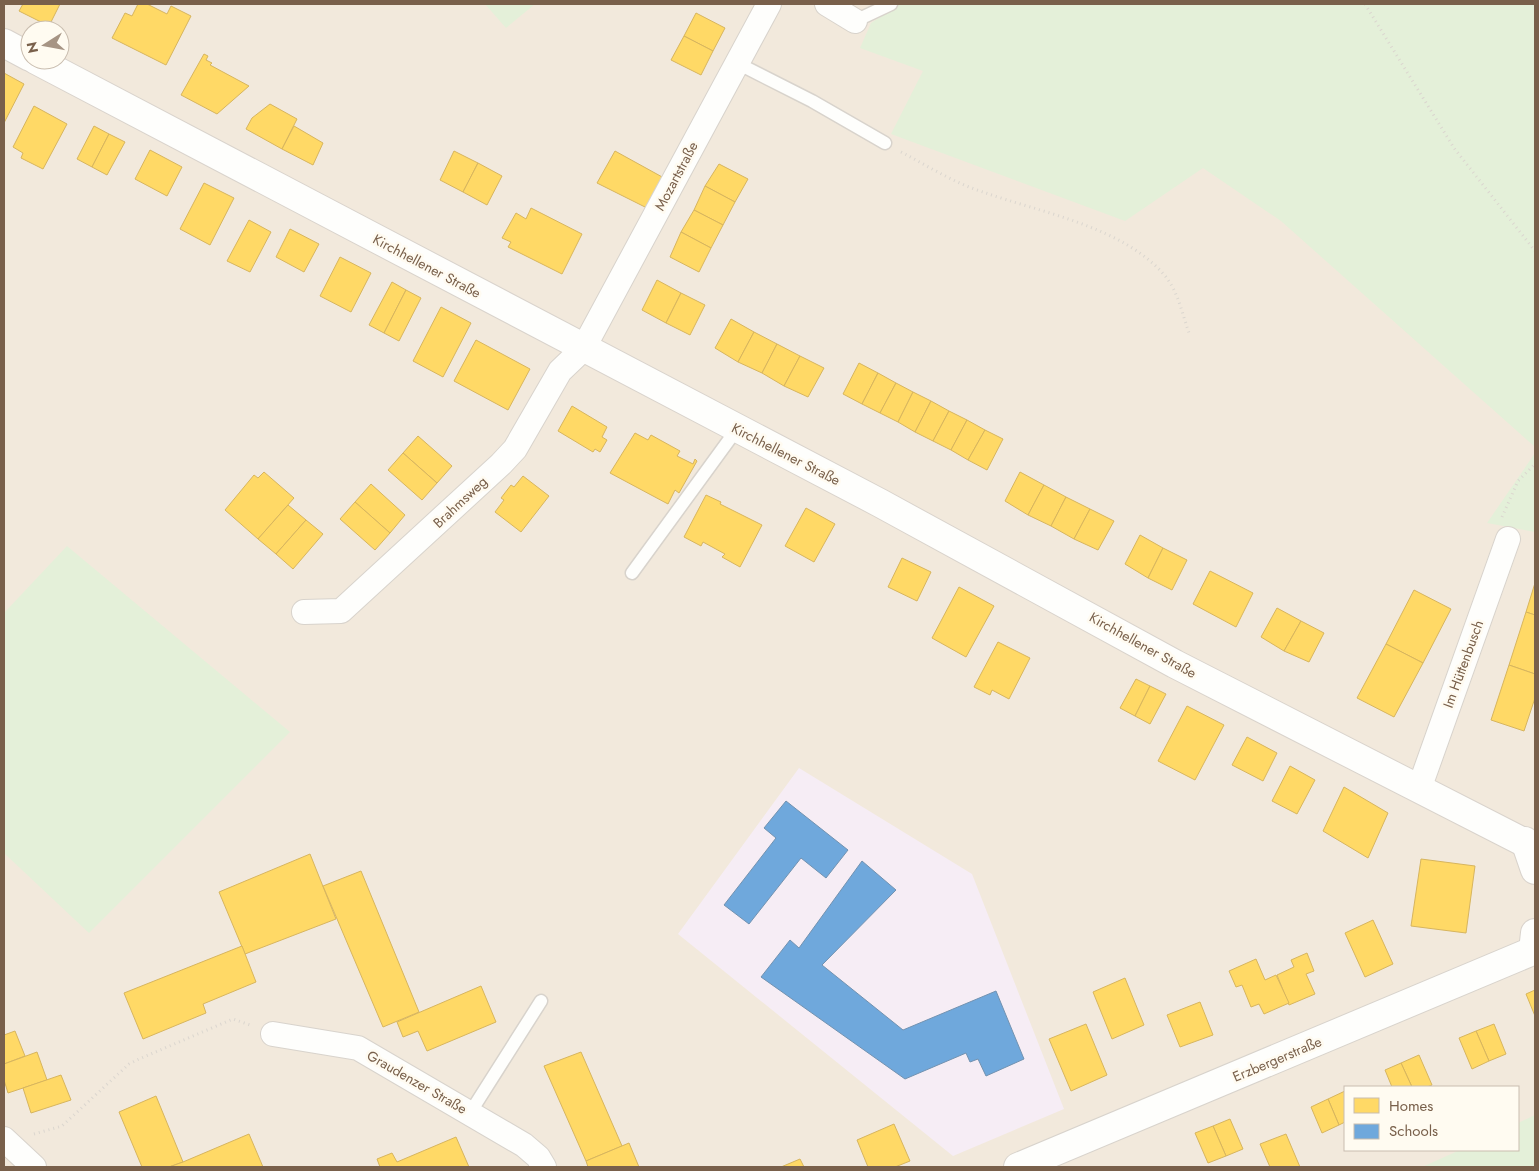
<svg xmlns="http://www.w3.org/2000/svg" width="1539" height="1171" viewBox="0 0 1539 1171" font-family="Jost,sans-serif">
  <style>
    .residential { fill: #f2e9dc; fill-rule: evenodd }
    .education { fill: #f6edf5 }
    .green { fill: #e4f0d9 }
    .homes { fill: #ffd966; stroke: #d7b55e }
    .schools { fill: #6fa8dc; stroke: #7292b0 }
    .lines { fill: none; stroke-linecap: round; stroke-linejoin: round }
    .service-casing { stroke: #d8d3cc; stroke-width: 15 }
    .minor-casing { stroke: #d8d3cc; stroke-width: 26 }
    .tertiary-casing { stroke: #d8d3cc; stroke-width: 30 }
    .secondary-casing { stroke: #d9d3cc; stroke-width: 30 }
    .path { stroke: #dbd6cf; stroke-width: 3; stroke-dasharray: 1 4; stroke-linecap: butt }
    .service { stroke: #fefefc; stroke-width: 12 }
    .minor { stroke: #fefefc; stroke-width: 24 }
    .tertiary { stroke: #fefefc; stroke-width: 28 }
    .secondary { stroke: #fefefc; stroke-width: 28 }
    .labels { text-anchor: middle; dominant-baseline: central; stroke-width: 5; stroke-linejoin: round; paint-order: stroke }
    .street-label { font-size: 14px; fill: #79604b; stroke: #fffbf1 }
  </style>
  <rect width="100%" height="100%" fill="#f9f6ee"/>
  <!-- residential -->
  <path class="residential" d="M4,4H1535V1167H4ZM30,30H60V60H30ZM1345,1087H1518V1150H1345Z"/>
  <!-- education -->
  <path class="education" d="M799,768L972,874L1064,1109L953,1156L678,934Z"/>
  <!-- green -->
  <g class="green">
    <path d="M485,4H535L506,28Z"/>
    <path d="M900,4H1535V447L1281,221L1203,168L1125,221L891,134L923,71L860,48L871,23Z"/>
    <path d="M1535,453V532L1487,523Z"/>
    <path d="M67,546L290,732L89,933L4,853V613Z"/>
    <path d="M1535,1115V1167H1422L1460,1150H1518V1123Z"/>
  </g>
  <!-- homes -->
  <g class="homes">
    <path d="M23,4H60L49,26L19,11Z"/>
    <path d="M138,4H147L167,14L171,6L191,16L166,65L112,38L125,13L132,16Z"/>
    <path d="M696,13L725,28L713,51L684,36Z"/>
    <path d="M684,36L713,51L701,75L671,60Z"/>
    <path d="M204,54L208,56L206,60L212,63L210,65L249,86L217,114L181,95Z"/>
    <path d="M4,73L24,84L4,123Z"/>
    <path d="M270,104L297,119L282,149L246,129L252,118Z"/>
    <path d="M34,106L67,124L43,169L21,158L23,153L13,147Z"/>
    <path d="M94,126L109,134L92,167L77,159Z"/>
    <path d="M294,126L323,143L313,165L282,149Z"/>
    <path d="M109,134L125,142L107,175L92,167Z"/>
    <path d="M150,150L182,167L167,196L135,179Z"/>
    <path d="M454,151L478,163L463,192L440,180Z"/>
    <path d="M615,151L664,178L647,208L597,183Z"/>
    <path d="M478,163L502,176L487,205L463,192Z"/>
    <path d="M719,164L748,179L735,202L705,186Z"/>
    <path d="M204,183L234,198L210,245L180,229Z"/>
    <path d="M705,186L735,202L723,225L694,210Z"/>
    <path d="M531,208L582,234L562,274L508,247L511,242L502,238L516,213L526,219Z"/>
    <path d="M694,210L723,225L711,248L681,232Z"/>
    <path d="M249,220L271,232L250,272L227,261Z"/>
    <path d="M290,229L319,244L304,272L276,257Z"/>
    <path d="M681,232L711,248L699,272L670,257Z"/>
    <path d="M340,257L371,273L351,312L320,296Z"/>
    <path d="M657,280L681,293L666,323L642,310Z"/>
    <path d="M392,282L406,290L384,333L369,325Z"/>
    <path d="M406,290L421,298L399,341L384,333Z"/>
    <path d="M681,293L705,305L690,335L666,323Z"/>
    <path d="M441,307L471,323L443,377L413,361Z"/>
    <path d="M731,319L754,332L738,362L715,348Z"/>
    <path d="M754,332L777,344L762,373L738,362Z"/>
    <path d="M476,340L530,369L508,410L454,381Z"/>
    <path d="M777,344L800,356L784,386L762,373Z"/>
    <path d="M800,356L824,368L808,397L784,386Z"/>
    <path d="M859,363L878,373L862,404L843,394Z"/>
    <path d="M878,373L896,383L880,413L862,404Z"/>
    <path d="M896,383L913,392L898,422L880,413Z"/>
    <path d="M913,392L931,401L915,432L898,422Z"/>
    <path d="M931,401L949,411L933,441L915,432Z"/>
    <path d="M572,406L607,427L602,437L607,440L600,452L595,449L593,452L558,431Z"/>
    <path d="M949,411L967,420L951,450L933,441Z"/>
    <path d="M967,420L985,430L968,460L951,450Z"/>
    <path d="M985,430L1003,439L987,470L968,460Z"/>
    <path d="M635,433L648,440L651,435L680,451L677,456L693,464L695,459L697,461L679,493L675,490L668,504L610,473Z"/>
    <path d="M418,436L452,466L437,483L403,453Z"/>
    <path d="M403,453L437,483L422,500L388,470Z"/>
    <path d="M264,472L294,498L258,539L225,510L254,475L258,478Z"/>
    <path d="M1020,472L1044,485L1028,515L1005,501Z"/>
    <path d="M523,476L549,496L521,532L495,512L504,500L501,498L511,485L514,487Z"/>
    <path d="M371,484L405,515L390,533L355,502Z"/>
    <path d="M1044,485L1066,497L1051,526L1028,515Z"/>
    <path d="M706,495L721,502L720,504L762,525L740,567L722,557L725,554L703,542L701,546L684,537Z"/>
    <path d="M1066,497L1090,509L1074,539L1051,526Z"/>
    <path d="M355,502L390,533L375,550L340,519Z"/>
    <path d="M288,505L306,520L276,554L258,539Z"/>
    <path d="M806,508L835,524L814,562L785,546Z"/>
    <path d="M1090,509L1114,521L1098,550L1074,539Z"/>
    <path d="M306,520L323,534L293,569L276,554Z"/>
    <path d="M1140,535L1163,548L1148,578L1125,564Z"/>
    <path d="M1163,548L1187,560L1172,590L1148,578Z"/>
    <path d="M902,558L931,572L917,601L888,587Z"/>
    <path d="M1210,571L1253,593L1236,627L1193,604Z"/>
    <path d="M1535,583V615L1526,612Z"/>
    <path d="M959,587L994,606L966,657L932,638Z"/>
    <path d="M1414,590L1451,609L1423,663L1386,644Z"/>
    <path d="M1277,608L1301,621L1284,651L1261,637Z"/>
    <path d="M1526,612L1535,615V674L1509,665Z"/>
    <path d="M1301,621L1324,633L1309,662L1284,651Z"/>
    <path d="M998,642L1030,658L1009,699L992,690L990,695L974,687Z"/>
    <path d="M1386,644L1423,663L1394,717L1357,698Z"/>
    <path d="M1509,665L1535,674V698L1524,731L1491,720Z"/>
    <path d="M1136,679L1150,686L1135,716L1120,708Z"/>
    <path d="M1150,686L1166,694L1150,724L1135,716Z"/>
    <path d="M1187,706L1224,725L1195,780L1158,761Z"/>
    <path d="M1247,737L1277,753L1263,781L1232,765Z"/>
    <path d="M1290,766L1315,780L1297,814L1272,801Z"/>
    <path d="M1344,787L1388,813L1368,858L1323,831Z"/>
    <path d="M310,854L336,919L245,954L219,892Z"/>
    <path d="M1421,859L1475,866L1466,933L1411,926Z"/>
    <path d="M361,871L419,1012L383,1027L323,886Z"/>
    <path d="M1373,920L1393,964L1365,977L1345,933Z"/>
    <path d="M242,946L256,982L203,1004L206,1013L143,1039L124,993Z"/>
    <path d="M1307,953L1314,971L1306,974L1315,994L1289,1005L1277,975L1294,967L1291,960Z"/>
    <path d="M1256,959L1265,980L1276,975L1289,1003L1264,1014L1259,1004L1251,1007L1242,985L1236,987L1229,971Z"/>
    <path d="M1125,978L1144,1025L1112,1039L1093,992Z"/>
    <path d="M481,986L496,1022L427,1051L418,1031L403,1037L397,1022Z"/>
    <path d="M1535,990V1016L1526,994Z"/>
    <path d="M1200,1002L1213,1035L1180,1047L1167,1015Z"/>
    <path d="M1086,1024L1107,1075L1071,1091L1049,1039Z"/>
    <path d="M1494,1024L1506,1054L1489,1061L1476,1031Z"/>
    <path d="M15,1031L25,1056L4,1064V1035Z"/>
    <path d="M1476,1031L1489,1061L1472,1069L1459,1038Z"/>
    <path d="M37,1052L47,1080L8,1093L4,1080V1064Z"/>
    <path d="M581,1052L622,1146L586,1161L544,1066Z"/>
    <path d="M1419,1055L1432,1085L1427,1087H1412L1401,1063Z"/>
    <path d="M1401,1063L1412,1087H1392L1385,1070Z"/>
    <path d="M61,1075L71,1100L31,1113L23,1088Z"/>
    <path d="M1345,1091V1122L1339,1125L1328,1099Z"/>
    <path d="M156,1096L183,1162L169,1167H142L119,1112Z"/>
    <path d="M1328,1099L1339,1125L1322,1133L1311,1107Z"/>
    <path d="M1230,1119L1243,1149L1226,1156L1213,1126Z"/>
    <path d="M894,1124L910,1161L895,1167H868L857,1140Z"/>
    <path d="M1213,1126L1226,1156L1208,1163L1195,1133Z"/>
    <path d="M249,1134L263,1167H169L183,1162Z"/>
    <path d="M1286,1134L1300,1167H1270L1260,1144Z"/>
    <path d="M456,1137L469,1167H380L377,1159L392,1153L397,1162Z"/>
    <path d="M629,1143L639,1167H588L586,1161Z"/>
    <path d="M800,1159L804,1167H781Z"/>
  </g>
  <!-- schools -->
  <g class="schools">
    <path d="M786,801L848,850L826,878L801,858L749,924L724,905L776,838L764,828Z"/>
    <path d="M862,861L896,890L822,965L903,1030L996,991L1024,1059L986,1076L978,1059L970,1062L966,1053L905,1079L761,977L790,940L799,948Z"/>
  </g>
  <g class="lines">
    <!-- service casing -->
    <g class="service-casing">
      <g id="service">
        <path d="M855,21L891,4"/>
        <path d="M737,63L812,101L885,143"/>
        <path d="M632,573L737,429"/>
        <path d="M470,1113L541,1001"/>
      </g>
    </g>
    <!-- minor casing -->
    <g class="minor-casing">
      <g id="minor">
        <path d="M827,4L855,21"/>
        <path d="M304,612L341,611L501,464L515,449L560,371L583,349L769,4"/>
        <path d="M1419,789L1508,539"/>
        <path d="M273,1034L358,1048L524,1145L538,1157L544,1167"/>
        <path d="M4,1139L34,1167"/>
      </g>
    </g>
    <!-- tertiary casing -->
    <g class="tertiary-casing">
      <path id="tertiary" d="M1018,1167L1535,950"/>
    </g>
    <!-- secondary casing -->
    <g class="secondary-casing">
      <g id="secondary">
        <path d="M4,43L30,57"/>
        <path d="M36,60L880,503L1175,664L1535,848"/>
        <path d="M1525,841L1535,870"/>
        <path d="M1533,951L1535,933"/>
      </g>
    </g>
    <!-- path -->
    <g class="path">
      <path d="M1365,4L1454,148L1535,251"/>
      <path d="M901,152C928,166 954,183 983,192C1042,213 1125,227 1166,277C1178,292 1183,316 1189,333"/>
      <path d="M1502,517L1518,481L1535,464"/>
      <path d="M34,1134L62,1126L129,1064L139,1059L233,1019L250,1025"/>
    </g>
    <!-- service -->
    <use href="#service" class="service"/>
    <!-- minor -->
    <use href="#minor" class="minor"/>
    <!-- tertiary -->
    <use href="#tertiary" class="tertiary"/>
    <!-- secondary -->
    <use href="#secondary" class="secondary"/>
  </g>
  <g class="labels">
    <!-- street labels -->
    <g class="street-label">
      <text transform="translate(676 176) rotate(-62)">Mozartstraße</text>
      <text transform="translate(427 266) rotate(28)">Kirchhellener Straße</text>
      <text transform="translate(786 454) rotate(27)">Kirchhellener Straße</text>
      <text transform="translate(460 502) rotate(-43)">Brahmsweg</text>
      <text transform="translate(1143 645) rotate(29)">Kirchhellener Straße</text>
      <text transform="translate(1463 664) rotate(-70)">Im Hüttenbusch</text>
      <text transform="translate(1277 1059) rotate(-23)">Erzbergerstraße</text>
      <text transform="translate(417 1082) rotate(30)">Graudenzer Straße</text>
    </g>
  </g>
  <!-- border -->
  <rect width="1539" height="1171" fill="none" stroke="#79604b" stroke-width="10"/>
  <!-- legend -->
  <rect x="1344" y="1086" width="175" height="65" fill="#fffbf1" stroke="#c9bdaf"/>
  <rect x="1354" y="1098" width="25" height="15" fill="#ffd966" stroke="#c9bdaf"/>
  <text x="1389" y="1111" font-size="15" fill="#79604b">Homes</text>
  <rect x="1354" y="1124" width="25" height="15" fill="#6fa8dc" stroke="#c9bdaf"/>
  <text x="1389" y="1136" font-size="15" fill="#79604b">Schools</text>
  <!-- north arrow -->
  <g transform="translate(45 45) rotate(259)"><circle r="24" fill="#fffbf1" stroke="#c9bdaf"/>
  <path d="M0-4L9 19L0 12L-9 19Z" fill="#a69484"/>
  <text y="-8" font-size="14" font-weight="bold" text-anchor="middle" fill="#79604b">N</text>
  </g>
</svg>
